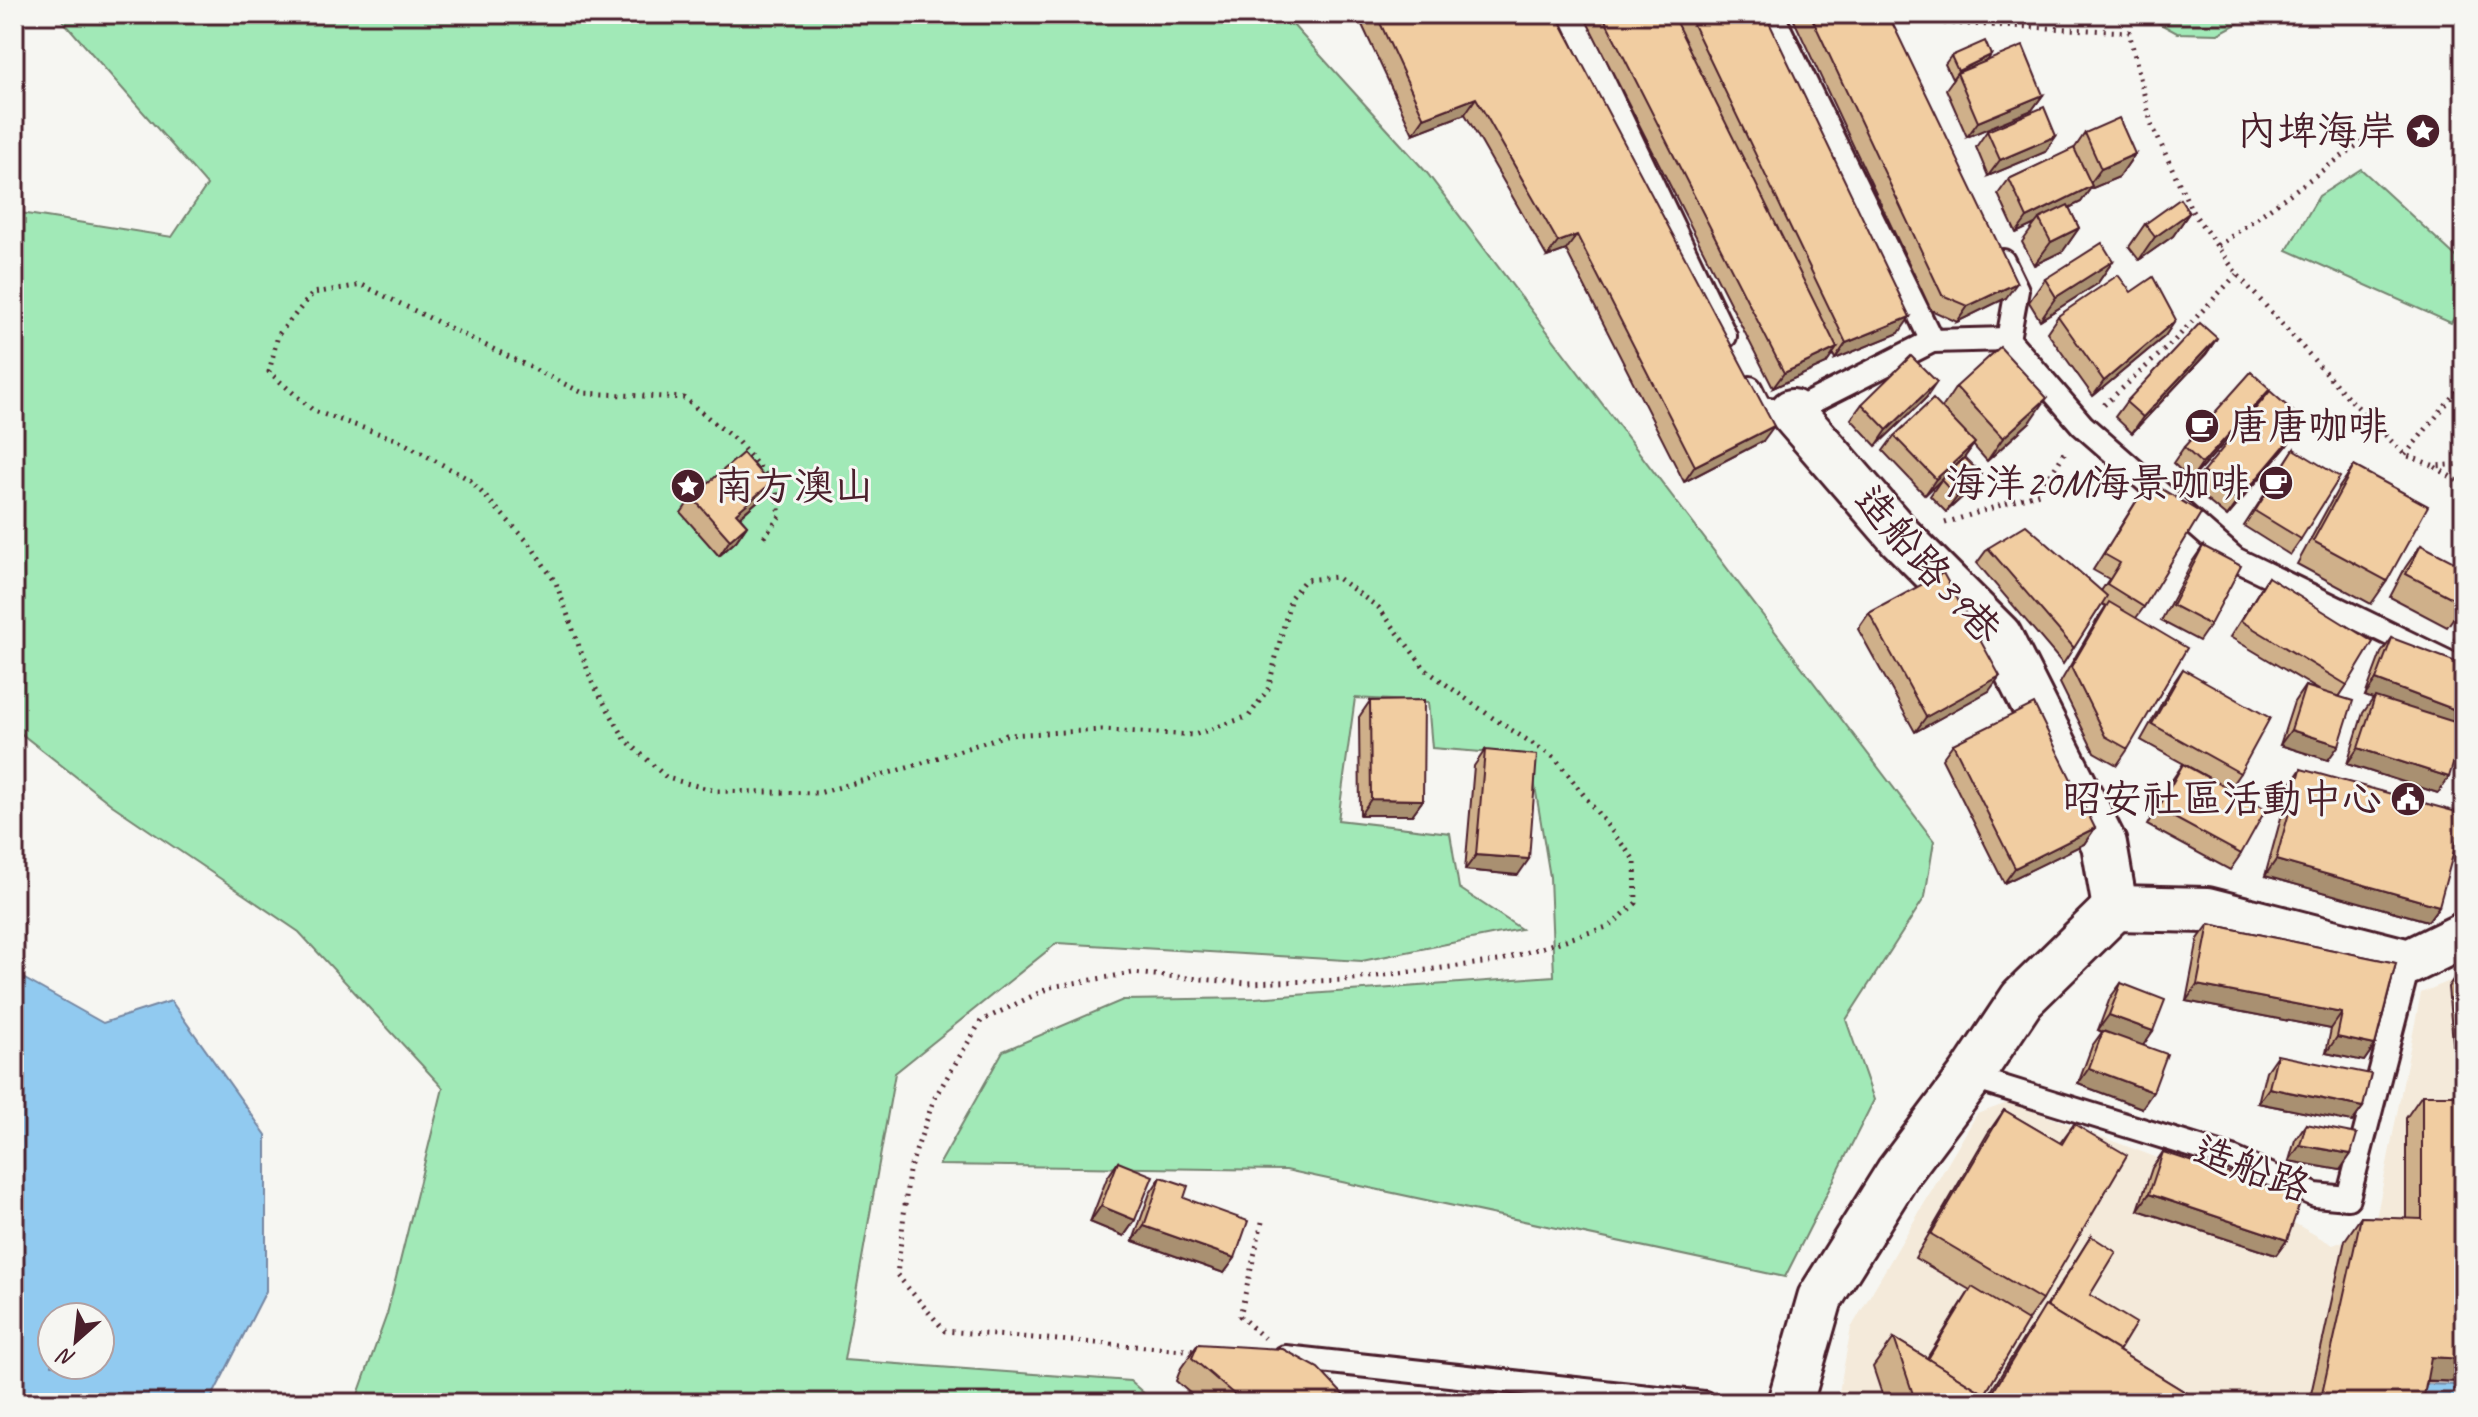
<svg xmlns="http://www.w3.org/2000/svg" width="2478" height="1417" viewBox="0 0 2478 1417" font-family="Caveat,'LXGW WenKai TC',sans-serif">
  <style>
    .built { fill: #f4eada }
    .green { fill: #a1e9b7; stroke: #768471; stroke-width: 2 }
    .water { fill: #91caf0; stroke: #7586a1; stroke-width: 2; fill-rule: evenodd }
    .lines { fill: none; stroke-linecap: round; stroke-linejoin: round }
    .service-casing { stroke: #4a1f2b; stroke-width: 28 }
    .minor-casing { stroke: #4a1f2b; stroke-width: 50 }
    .path { stroke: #4a1f2b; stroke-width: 5; stroke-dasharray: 2 6; stroke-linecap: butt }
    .service { stroke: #f6f6f2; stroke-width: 22 }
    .minor { stroke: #f6f6f2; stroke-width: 44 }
    .wall { fill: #cfb08a; stroke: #4a1f2b; stroke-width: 2 }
    .shaded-wall { fill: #a99071; stroke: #4a1f2b; stroke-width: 2 }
    .building { fill: #f1cda1; stroke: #4a1f2b; stroke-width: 2 }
    .labels { text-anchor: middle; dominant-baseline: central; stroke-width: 6; stroke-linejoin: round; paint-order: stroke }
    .poi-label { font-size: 40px; fill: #4a1f2b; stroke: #f6f6f2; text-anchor: end }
    .street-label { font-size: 40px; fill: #4a1f2b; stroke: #f6f6f2 }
  </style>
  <rect width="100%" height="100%" fill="#f6f6f2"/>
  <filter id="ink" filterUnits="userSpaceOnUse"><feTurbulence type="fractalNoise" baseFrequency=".0125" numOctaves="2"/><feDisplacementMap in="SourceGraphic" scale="16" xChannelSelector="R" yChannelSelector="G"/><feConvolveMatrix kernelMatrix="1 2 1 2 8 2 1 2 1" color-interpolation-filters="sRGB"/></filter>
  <g filter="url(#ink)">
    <!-- built -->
    <path class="built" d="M2464,975V1403H1837L1851,1328L1977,1114L2010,1102L2224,1183L2333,1245L2374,1229L2421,993Z"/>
    <!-- green -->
    <g class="green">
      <path d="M57,14H1283L1427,173L1934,841L1925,897L1846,1020L1874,1100L1785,1277L1286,1170L939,1165L1003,1051L1123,1000L1255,998L1554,976L1550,877L1530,756L1432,748L1428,702L1355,698L1338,820L1450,833L1459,888L1521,929L1362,961L1057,943L895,1073L844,1360L1130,1381L1155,1403H355L387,1314L443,1088L299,932L112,805L14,728V212L172,237L207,185Z"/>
      <path d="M2142,14H2255L2218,34L2177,33Z"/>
      <path d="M2361,169L2464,264V301L2451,323L2287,250L2319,196Z"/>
    </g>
    <!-- water -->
    <g class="water">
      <path d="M14,973L103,1023L171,1001L266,1135V1291L209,1403H14ZM52,1317H100V1365H52Z"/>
      <path d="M2417,1384L2464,1385V1403H2416Z"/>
    </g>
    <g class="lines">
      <!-- service casing -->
      <g class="service-casing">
        <g id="service">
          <path d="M1571,14L1725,336"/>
          <path d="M1772,14L1932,341"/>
          <path d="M2003,261L2017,290L2008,339"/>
          <path d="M2008,339L2082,425L2235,559L2464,670"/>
          <path d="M1750,388L1760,408L1792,412L1932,341L2008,339"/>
          <path d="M1970,1077L2232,1158L2315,1195L2348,1198L2409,962"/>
          <path d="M1285,1357L1704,1403"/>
        </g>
      </g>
      <!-- minor casing -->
      <g class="minor-casing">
        <g id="minor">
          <path d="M1792,412L1900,537L1999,636L2104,844L2115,908"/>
          <path d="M2115,908L2207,910L2409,962L2464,935"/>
          <path d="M1790,1403L1820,1298L1898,1173L1970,1077L2022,999L2115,908"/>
        </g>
      </g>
      <!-- path -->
      <g class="path">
        <path d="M1888,20L2129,32L2151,123L2192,211L2237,274L2341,390L2405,455L2435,466L2464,464"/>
        <path d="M2218,246L2374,133"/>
        <path d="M2104,405L2173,342L2237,274"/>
        <path d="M2405,455L2464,382"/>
        <path d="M2435,467L2464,485"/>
        <path d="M1945,523L2039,493L2067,449"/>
        <path d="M764,537L780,516L776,487L738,442L684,398L583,393L362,285L313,293L278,335L269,372L314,411L398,440L470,480L529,543L556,583L592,682L625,739L667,778L716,791L819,793L910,767L1006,735L1102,730L1194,735L1249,716L1268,689L1291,597L1305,580L1336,577L1379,608L1426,670L1493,718L1555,758L1635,861L1636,903L1610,926L1499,961L1345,980L1246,983L1132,973L1051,987L981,1021L934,1099L909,1171L897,1275L945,1331L1197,1351"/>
        <path d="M1262,1222L1240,1316L1264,1338"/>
      </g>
      <!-- service -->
      <use href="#service" class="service"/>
      <!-- minor -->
      <use href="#minor" class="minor"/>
    </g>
    <!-- wall -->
    <g class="wall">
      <path d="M1357,14H1556L1763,441L1684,482L1566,250L1547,257L1465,114L1413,134Z"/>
      <path d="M1583,14H1765L1899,333L1835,359L1833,354L1826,364L1773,388Z"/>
      <path d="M1791,14H1888L2006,298L1957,322L1931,310Z"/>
      <path d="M1951,56L1988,60L2043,95L2032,110L1967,137L1946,89L1954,78L1952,79L1945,64Z"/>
      <path d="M1987,131L2056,136L2045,152L1988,176L1976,147Z"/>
      <path d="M2085,133L2135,154L2119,177L2090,189L2081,202L2069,208L2079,228L2063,251L2034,265L2022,242L2035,224L2016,233L1998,194L2009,179L2074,149Z"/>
      <path d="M2189,213L2173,236L2139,260L2129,247L2145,224Z"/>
      <path d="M2113,261L2097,284L2040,320L2029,302L2045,279Z"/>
      <path d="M2058,316L2165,336L2093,396L2047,332Z"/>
      <path d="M2217,338L2206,354L2132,433L2115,417L2126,402Z"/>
      <path d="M1956,387L2031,421L1987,461L1973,445L1964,458L1925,495L1883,451L1894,436L1942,408Z"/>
      <path d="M2270,389L2259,404L2191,480L2173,463L2184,447Z"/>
      <path d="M1926,398L1876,446L1851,419L1862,404Z"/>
      <path d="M2295,413L2287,423L2297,431L2286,447L2227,517L2191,487L2203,472Z"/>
      <path d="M2294,449L2301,539L2290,555L2244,526Z"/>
      <path d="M2354,466L2387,581L2371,604L2297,564L2338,489Z"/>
      <path d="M1941,480L1970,490L1946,512L1930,496Z"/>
      <path d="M2149,481L2144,607L2136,618L2128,749L2117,765L2094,752L2060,683L2098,618L2106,606L2102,604L2063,664L1977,563L1988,548L2101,591L2109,579L2093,570Z"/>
      <path d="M692,497L759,500L740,517L747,525L736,541L719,556L681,513Z"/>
      <path d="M2421,545L2464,603L2447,627L2390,597L2405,568Z"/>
      <path d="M2203,546L2210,625L2199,641L2161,621L2192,562Z"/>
      <path d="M2268,577L2347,685L2339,697L2328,760L2280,745L2294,702L2305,686L2319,690L2230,637Z"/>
      <path d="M1869,613L1989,691L1915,732L1858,629Z"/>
      <path d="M2464,621V644L2454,639Z"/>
      <path d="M2392,638L2461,712L2454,722L2438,793L2347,764L2363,713L2373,699L2365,696L2381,653Z"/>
      <path d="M2183,669L2240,773L2229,789L2141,740L2172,685Z"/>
      <path d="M1370,701L1423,800L1412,815H1360L1359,717Z"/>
      <path d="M1953,744L2095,828L2084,844L2004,883L1942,759Z"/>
      <path d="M1485,750L1518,875L1465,870L1474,766Z"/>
      <path d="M2183,764L2241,854L2230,870L2147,825L2172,780Z"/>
      <path d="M2301,769L2439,906L2428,921L2265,876L2290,785Z"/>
      <path d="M2209,924L2396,963L2375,1045L2364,1061L2326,1053L2331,1029L2186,1001L2198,939Z"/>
      <path d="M2459,971H2464V1053H2454L2448,987Z"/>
      <path d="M2121,983L2143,1046L2142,1108L2078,1084L2092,1046L2102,1032L2098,1030L2110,998Z"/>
      <path d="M2277,1055L2363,1107L2352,1122L2258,1103L2266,1071Z"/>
      <path d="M2422,1095H2464V1382L2427,1381L2422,1403H2309L2345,1240L2361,1217L2406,1219V1118Z"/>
      <path d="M2004,1110L2060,1143L2074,1124L2042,1300L2027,1321L1985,1394L1988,1396L2025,1336L2046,1307L2091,1236L2090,1295L2119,1351L2203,1403H1885L1873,1367L1894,1338L1927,1358L1970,1290L1915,1258L1988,1133Z"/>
      <path d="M2306,1124L2351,1154L2340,1170L2289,1161L2295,1140Z"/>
      <path d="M2163,1152L2287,1240L2276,1255L2138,1210L2152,1168Z"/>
      <path d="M1118,1162L1135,1220L1124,1236L1090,1222L1107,1178Z"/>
      <path d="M1161,1177L1184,1198L1235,1258L1224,1273L1133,1241L1150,1193Z"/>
      <path d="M1198,1344L1351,1403H1201L1176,1381L1181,1368Z"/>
    </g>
    <!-- shaded-wall -->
    <g class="shaded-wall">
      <path d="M1991,55L1986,63L1957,73L1952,79L1958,71Z"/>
      <path d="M2043,95L2032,110L1967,137L1978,122Z"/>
      <path d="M1476,98L1465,114L1413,134L1424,118Z"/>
      <path d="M2056,136L2045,152L1988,176L2000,160Z"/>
      <path d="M2135,154L2119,177L2090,189L2081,202L2040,222L2039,219L2035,224L2016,233L2027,218L2086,189L2101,169Z"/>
      <path d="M2189,213L2173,236L2139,260L2155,237Z"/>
      <path d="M2079,228L2063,251L2034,265L2051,242Z"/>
      <path d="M1577,235L1566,250L1547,257L1558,242Z"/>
      <path d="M2113,261L2097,284L2040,320L2056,297Z"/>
      <path d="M2017,283L2006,298L1957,322L1968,306Z"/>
      <path d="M1910,317L1899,333L1835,359L1846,343Z"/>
      <path d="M2176,320L2165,336L2093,396L2104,381Z"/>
      <path d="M2217,338L2206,354L2132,433L2143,417Z"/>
      <path d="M1837,348L1826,364L1773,388L1784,373Z"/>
      <path d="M1937,382L1926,398L1876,446L1887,430Z"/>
      <path d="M2270,389L2259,404L2191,480L2202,464Z"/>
      <path d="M2047,398L2031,421L1987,461L2003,438Z"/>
      <path d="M1774,426L1763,441L1684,482L1695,466Z"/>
      <path d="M2297,431L2286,447L2227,517L2238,501Z"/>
      <path d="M1975,443L1964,458L1925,495L1936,479Z"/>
      <path d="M1981,474L1970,490L1946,512L1957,497Z"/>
      <path d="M770,484L759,500L725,529L736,513Z"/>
      <path d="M747,525L736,541L719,556L730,540Z"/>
      <path d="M2000,676L1989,691L1915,732L1926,717Z"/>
      <path d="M2376,680L2461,712L2450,728L2365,696Z"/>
      <path d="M2291,730L2339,745L2328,760L2280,745Z"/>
      <path d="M2358,748L2449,777L2438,793L2347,764Z"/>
      <path d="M1371,799L1423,800L1412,815H1360Z"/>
      <path d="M2095,828L2084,844L2004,883L2015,868Z"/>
      <path d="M1476,855L1529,859L1518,875L1465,870Z"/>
      <path d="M2276,860L2439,906L2428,921L2265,876Z"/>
      <path d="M2197,985L2342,1013L2331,1029L2186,1001Z"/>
      <path d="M2109,1015L2153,1031L2142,1047L2098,1030Z"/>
      <path d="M2337,1037L2375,1045L2364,1061L2326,1053Z"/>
      <path d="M2464,1039V1053H2454Z"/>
      <path d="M2089,1068L2153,1092L2142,1108L2078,1084Z"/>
      <path d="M2269,1088L2363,1107L2352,1122L2258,1103Z"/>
      <path d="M2300,1145L2351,1154L2340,1170L2289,1161Z"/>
      <path d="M2149,1194L2287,1240L2276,1255L2138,1210Z"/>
      <path d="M1101,1206L1135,1220L1124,1236L1090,1222Z"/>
      <path d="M1144,1226L1235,1258L1224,1273L1133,1241Z"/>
      <path d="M2431,1357L2464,1359V1382L2415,1380Z"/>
      <path d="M2423,1401L2422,1403H2385Z"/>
    </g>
    <!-- building -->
    <g class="building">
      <path d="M1376,14H1556L1774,426L1695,466L1577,235L1558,242L1476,98L1424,118Z"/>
      <path d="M1602,14H1672L1837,348L1784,373Z"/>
      <path d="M1688,14H1765L1910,317L1846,343Z"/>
      <path d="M1810,14H1888L2017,283L1968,306L1942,295Z"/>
      <path d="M1985,41L1991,55L1958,71L1951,56Z"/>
      <path d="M2023,46L2043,95L1978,122L1957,73Z"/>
      <path d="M2044,107L2056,136L2000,160L1987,131Z"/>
      <path d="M2119,118L2135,154L2101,169L2085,133Z"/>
      <path d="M2074,148L2092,186L2027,218L2009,179Z"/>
      <path d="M2180,199L2189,213L2155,237L2145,224Z"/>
      <path d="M2068,205L2079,228L2051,242L2039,219Z"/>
      <path d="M2102,243L2113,261L2056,297L2045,279Z"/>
      <path d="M2118,275L2131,292L2153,277L2176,320L2104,381L2058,316Z"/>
      <path d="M2200,323L2217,338L2143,417L2126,402Z"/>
      <path d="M2000,347L2047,398L2003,438L1956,387Z"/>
      <path d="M1911,356L1937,382L1887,430L1862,404Z"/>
      <path d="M2251,372L2270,389L2202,464L2184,447Z"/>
      <path d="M2270,391L2295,413L2287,422L2297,431L2238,501L2203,472Z"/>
      <path d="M1933,399L1975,443L1936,479L1894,436Z"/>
      <path d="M2294,449L2340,477L2301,539L2255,511Z"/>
      <path d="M743,453L770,484L736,513L747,525L730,540L692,497Z"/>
      <path d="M1965,458L1981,474L1957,497L1941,480Z"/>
      <path d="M2354,466L2428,506L2387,581L2313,541Z"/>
      <path d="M2149,481L2201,513L2144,607L2107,584L2120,563L2104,554Z"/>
      <path d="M2026,525L2107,596L2074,648L1988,548Z"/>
      <path d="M2421,545L2464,567V604L2406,574Z"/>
      <path d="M2203,546L2241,566L2210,625L2172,605Z"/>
      <path d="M1943,573L2000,676L1926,717L1869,613Z"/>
      <path d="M2268,577L2373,642L2347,685L2241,621Z"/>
      <path d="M2109,602L2187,648L2128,749L2105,736L2071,667Z"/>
      <path d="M2392,638L2464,665V703L2461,712L2376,680Z"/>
      <path d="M2183,669L2270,718L2240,773L2152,724Z"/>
      <path d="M2305,686L2353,701L2339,745L2291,730Z"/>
      <path d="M2375,697L2464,725V729L2449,777L2358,748Z"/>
      <path d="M1424,700L1423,800L1371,799L1370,701Z"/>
      <path d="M2034,704L2095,828L2015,868L1953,744Z"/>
      <path d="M1485,750L1537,755L1529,859L1476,855Z"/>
      <path d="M2183,764L2266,809L2241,854L2158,809Z"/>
      <path d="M2301,769L2464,814L2439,906L2276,860Z"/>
      <path d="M2209,924L2396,963L2375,1045L2337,1037L2342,1013L2197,985Z"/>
      <path d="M2459,971H2464V1025Z"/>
      <path d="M2121,983L2165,1000L2153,1031L2109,1015Z"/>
      <path d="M2103,1031L2167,1054L2153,1092L2089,1068Z"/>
      <path d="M2277,1055L2371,1074L2363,1107L2269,1088Z"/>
      <path d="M2422,1095H2464V1359L2431,1357L2423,1401L2385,1403H2320L2361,1217L2422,1219Z"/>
      <path d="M2004,1110L2062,1144L2074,1124L2127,1155L2042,1300L1931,1234Z"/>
      <path d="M2306,1124L2357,1134L2351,1154L2300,1145Z"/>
      <path d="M2163,1152L2302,1197L2287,1240L2149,1194Z"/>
      <path d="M1118,1162L1153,1176L1135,1220L1101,1206Z"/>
      <path d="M1161,1177L1188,1186L1184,1198L1248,1221L1235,1258L1144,1226Z"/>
      <path d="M2091,1236L2116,1252L2090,1295L2136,1323L2119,1351L2047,1307Z"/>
      <path d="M1972,1287L2028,1321L1985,1394L1928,1359Z"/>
      <path d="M2045,1306L2203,1403H1916L1894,1338L1990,1397Z"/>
      <path d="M1198,1344L1283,1349L1318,1368L1351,1403H1244L1192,1358Z"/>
    </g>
  </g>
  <!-- icons -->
  <defs>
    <g id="sight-disc" transform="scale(1.8)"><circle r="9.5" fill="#4a1f2b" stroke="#f6f6f2"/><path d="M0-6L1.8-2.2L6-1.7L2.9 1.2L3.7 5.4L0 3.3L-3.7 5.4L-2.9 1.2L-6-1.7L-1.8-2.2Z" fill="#fff"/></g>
    <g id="cafe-disc" transform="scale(1.8)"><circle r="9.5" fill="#4a1f2b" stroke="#f6f6f2"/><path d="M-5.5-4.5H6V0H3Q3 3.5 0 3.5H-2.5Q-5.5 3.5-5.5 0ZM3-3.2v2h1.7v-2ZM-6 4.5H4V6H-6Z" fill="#fff"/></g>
    <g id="civic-disc" transform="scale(1.8)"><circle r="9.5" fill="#4a1f2b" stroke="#f6f6f2"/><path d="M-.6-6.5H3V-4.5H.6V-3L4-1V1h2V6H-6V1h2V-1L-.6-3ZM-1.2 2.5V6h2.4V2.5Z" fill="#fff"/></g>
  </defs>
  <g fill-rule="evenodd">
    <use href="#sight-disc" x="2423" y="131"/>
    <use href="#cafe-disc" x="2202" y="426"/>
    <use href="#cafe-disc" x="2276" y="483"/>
    <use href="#sight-disc" x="688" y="486"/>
    <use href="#civic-disc" x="2408" y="799"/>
  </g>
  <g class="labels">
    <!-- poi labels -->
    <g class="poi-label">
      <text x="2397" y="131">內埤海岸</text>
      <text x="2228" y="426" text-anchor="start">唐唐咖啡</text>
      <text x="2250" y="483">海洋20M海景咖啡</text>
      <text x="714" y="486" text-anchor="start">南方澳山</text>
      <text x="2382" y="799">昭安社區活動中心</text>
    </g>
    <!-- street labels -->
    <g class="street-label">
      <text transform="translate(1928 565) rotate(48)">造船路39巷</text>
      <text transform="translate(2252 1169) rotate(20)">造船路</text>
    </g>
  </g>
  <!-- margin -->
  <rect width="2478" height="1417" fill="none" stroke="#f6f6f2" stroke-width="48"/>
  <rect x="24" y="24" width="2430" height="1369" fill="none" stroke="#4a1f2b" stroke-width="3" filter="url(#ink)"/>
  <!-- north arrow -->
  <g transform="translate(76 1341) rotate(207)"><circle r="38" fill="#f6f6f2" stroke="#b1a0a2" stroke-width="2"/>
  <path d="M0-6L14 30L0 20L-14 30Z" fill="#4a1f2b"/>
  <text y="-12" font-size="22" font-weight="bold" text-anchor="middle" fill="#4a1f2b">N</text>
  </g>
</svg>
